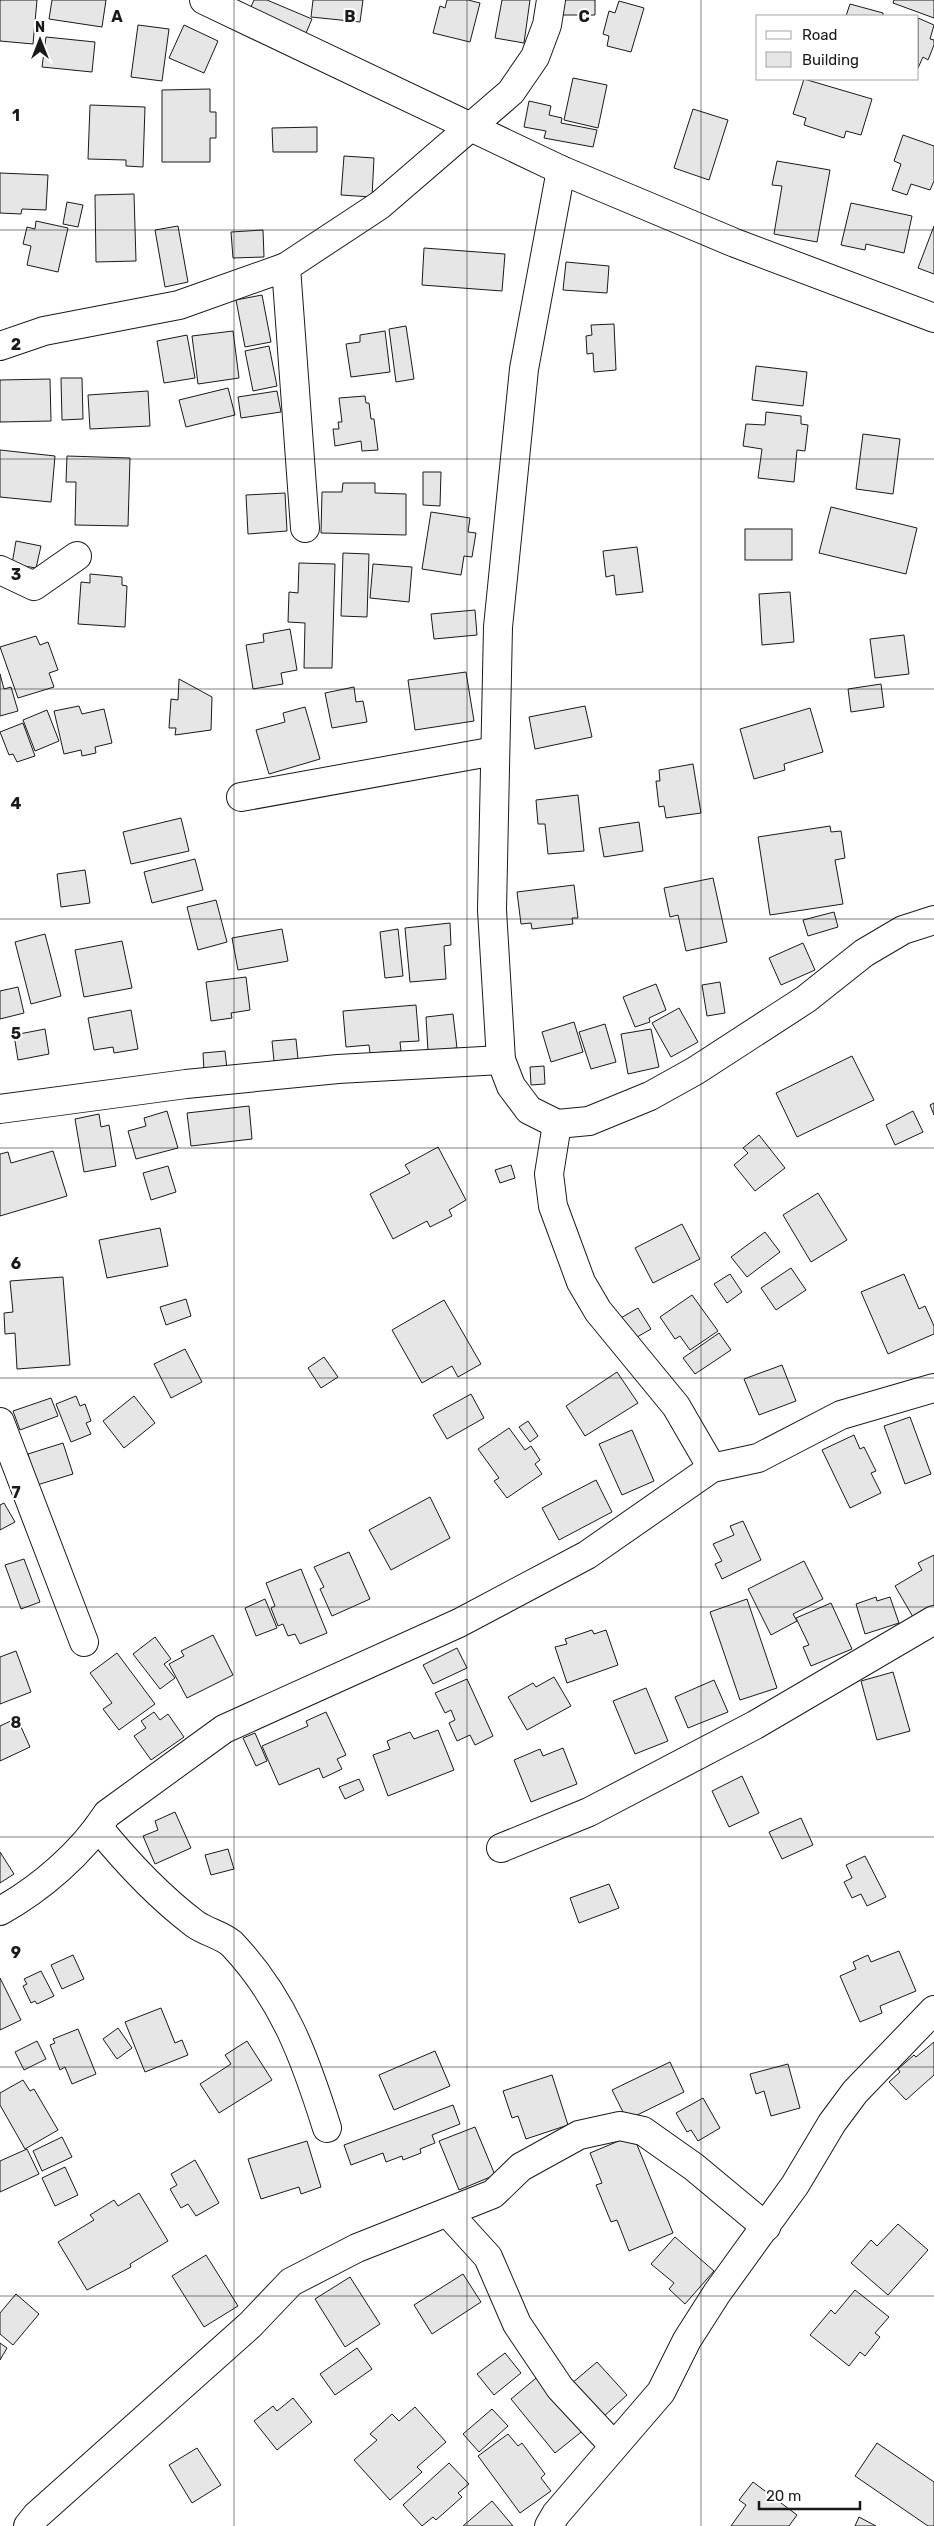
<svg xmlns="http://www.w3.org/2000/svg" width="934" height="2526" viewBox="0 0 934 2526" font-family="Rubik,sans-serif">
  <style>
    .building { fill: #e6e6e6; stroke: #1a1a1a }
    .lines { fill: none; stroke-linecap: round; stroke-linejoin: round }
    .minor-casing { stroke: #1a1a1a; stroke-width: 30 }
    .tertiary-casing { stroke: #1a1a1a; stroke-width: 30 }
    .minor { stroke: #fff; stroke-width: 28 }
    .tertiary { stroke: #fff; stroke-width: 28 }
    .grid { fill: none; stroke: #1a1a1a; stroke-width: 1; stroke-opacity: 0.55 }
    .grid-label { font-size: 16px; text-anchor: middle; font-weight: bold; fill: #1a1a1a; stroke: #fff; stroke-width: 4; stroke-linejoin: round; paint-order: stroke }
  </style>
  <rect width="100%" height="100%" fill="#fff"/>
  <!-- building -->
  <g class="building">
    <path d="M0,0H37L33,44L0,41Z"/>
    <path d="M52,0H106L102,27L49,19Z"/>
    <path d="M254,0H267L312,19L306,33L250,9Z"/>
    <path d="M313,0H363L360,22L311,17Z"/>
    <path d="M447,0H468L480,3L470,42L433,33L440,6L445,8Z"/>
    <path d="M502,0H530L524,43L495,38Z"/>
    <path d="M564,0H595V15H563Z"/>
    <path d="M894,0H934V18L893,3Z"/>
    <path d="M619,1L644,8L631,52L607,46L609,36L603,34L609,11L615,13Z"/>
    <path d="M850,4L883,13V16H846Z"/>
    <path d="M918,18L934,25L930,39L934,40V45L928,60L923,57L918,68Z"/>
    <path d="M138,25L169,29L162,81L131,77Z"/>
    <path d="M184,25L218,41L204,73L169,58Z"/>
    <path d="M46,37L95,42L92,72L42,67Z"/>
    <path d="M573,78L607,85L598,128L564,120Z"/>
    <path d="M804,79L872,99L861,135L846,131L844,138L804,125L806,118L793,114Z"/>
    <path d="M210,89V112H216V138H210V162H162V90Z"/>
    <path d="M529,101L551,106L549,115L562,118L561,123L597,130L593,147L544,138L546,131L524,127Z"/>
    <path d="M90,105L145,107L143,167L126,166V160L88,159Z"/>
    <path d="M693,109L728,120L709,180L674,168Z"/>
    <path d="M317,127V152H273L272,128Z"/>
    <path d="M903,135L934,146V181L930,190L911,184L907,195L892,190L901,164L894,161Z"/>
    <path d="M344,156L374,158L372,197L341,195Z"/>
    <path d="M777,161L830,170L817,242L774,234L782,186L772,185Z"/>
    <path d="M0,173L48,175L46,210L22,209L21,214L0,213Z"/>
    <path d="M134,194L136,261L96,262L95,195Z"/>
    <path d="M67,202L83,205L78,227L63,224Z"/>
    <path d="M851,203L912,216L904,253L866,244L865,250L841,245Z"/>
    <path d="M36,221L68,228L58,272L27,265L31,246L23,244L27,227L35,229Z"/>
    <path d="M178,226L188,282L165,287L155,230Z"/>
    <path d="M934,226V274L918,268Z"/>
    <path d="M263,230L264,257L233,258L231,232Z"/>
    <path d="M424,248L505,254L502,291L422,285Z"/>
    <path d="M566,262L609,266L607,293L563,290Z"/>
    <path d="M262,295L271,342L245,347L236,300Z"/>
    <path d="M614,324L616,370L594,372L593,353L587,354L586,336L592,335L591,325Z"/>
    <path d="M406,326L414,379L396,382L389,329Z"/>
    <path d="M233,331L239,378L198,384L192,336Z"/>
    <path d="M385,331L390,372L351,377L346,344L360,342V335Z"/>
    <path d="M187,335L195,378L164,383L157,341Z"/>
    <path d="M269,346L277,386L253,391L245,351Z"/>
    <path d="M756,366L807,372L803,406L752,400Z"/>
    <path d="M61,378H82L83,419L62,420Z"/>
    <path d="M50,379L51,421L0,422V380Z"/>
    <path d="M228,388L235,415L186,427L179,400Z"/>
    <path d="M148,391L150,426L90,429L88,395Z"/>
    <path d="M277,391L281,412L241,418L238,397Z"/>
    <path d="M365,396L366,403H369L371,419H374L378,450L362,451L361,441L335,446L333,429H339L338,422H342L339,398Z"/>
    <path d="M766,412L801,416V424L808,425L805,451L797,450L794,482L758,478L762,449L743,446L746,424L765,425Z"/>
    <path d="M863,434L900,439L893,494L856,489Z"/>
    <path d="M0,450L55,456L51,502L0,497Z"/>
    <path d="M67,456L130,458L128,526L75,525L76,482H66Z"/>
    <path d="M423,472H441L440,506L423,505Z"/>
    <path d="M343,483H375V493L406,494V535L321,533L322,492H342Z"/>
    <path d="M285,493L287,531L248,534L246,495Z"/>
    <path d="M831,507L917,528L906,574L819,553Z"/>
    <path d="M431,512L470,518L468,532L476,533L472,557L464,556L461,575L422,569Z"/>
    <rect x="745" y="529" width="47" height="31"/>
    <path d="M16,541L41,546L36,568L12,564Z"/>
    <path d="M637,547L643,592L616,595L614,575L606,577L603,551Z"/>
    <path d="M343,553L369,554L367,617L341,616Z"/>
    <path d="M299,563L335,564L332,668H304L305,623L288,622L289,592L298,593Z"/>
    <path d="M373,564L412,567L409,602L370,598Z"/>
    <path d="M90,574L122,577V585L127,586L125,627L78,624L81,582L90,583Z"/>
    <path d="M790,592L794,642L762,645L759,594Z"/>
    <path d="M475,610L477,635L434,639L431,614Z"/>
    <path d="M290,629L297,670L281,673L283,684L253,689L246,645L264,642L263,634Z"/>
    <path d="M904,635L909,674L875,678L870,639Z"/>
    <path d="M36,636L40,645L48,642L58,670L49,673L54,687L18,698L0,647Z"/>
    <path d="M466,672L474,721L415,730L408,680Z"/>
    <path d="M0,674L4,689L11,687L18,711L0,716Z"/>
    <path d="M179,679L212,697L211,730L175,735L176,728H169L171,699L178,700Z"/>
    <path d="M881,684L884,707L851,712L848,689Z"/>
    <path d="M354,687L356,702L363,701L367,722L332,728L325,693Z"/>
    <path d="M79,706L82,714L104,709L112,743L95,747L96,753L82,756L81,750L64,754L54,711Z"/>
    <path d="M585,706L592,737L535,749L529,717Z"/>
    <path d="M305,707L320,759L269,774L256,730L285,722L283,713Z"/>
    <path d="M810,708L823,752L784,764L785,770L754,779L740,729Z"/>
    <path d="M47,710L59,741L35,751L23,720Z"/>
    <path d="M23,723L35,756L17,762L13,754L9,755L0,732Z"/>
    <path d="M693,764L701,813L666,818L664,806L659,807L656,781H660L659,770Z"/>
    <path d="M578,795L584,851L548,854L545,824H538L536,800Z"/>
    <path d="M181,818L189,851L131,864L123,832Z"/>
    <path d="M639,822L643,851L604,857L599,828Z"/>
    <path d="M830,826L831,832L841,831L845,858L835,860L843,904L770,915L758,837Z"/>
    <path d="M195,859L203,890L152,903L144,872Z"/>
    <path d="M85,870L90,903L61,907L57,874Z"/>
    <path d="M713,878L727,942L686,951L678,915L670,917L664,888Z"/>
    <path d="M574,885L578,918H572L573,924L532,929L531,923L521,924L517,892Z"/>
    <path d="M216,900L227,942L198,950L187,907Z"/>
    <path d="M834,912L838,927L808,936L803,920Z"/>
    <path d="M450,923L451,945L444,946L446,979L410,982L405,928Z"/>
    <path d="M282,929L288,961L238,970L232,938Z"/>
    <path d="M398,929L403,976L385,978L380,932Z"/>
    <path d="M45,934L61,996L31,1004L15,942Z"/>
    <path d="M122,941L132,988L84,997L75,950Z"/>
    <path d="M803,943L815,970L781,985L769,958Z"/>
    <path d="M246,977L250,1010L231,1013L232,1018L211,1021L206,982Z"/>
    <path d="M720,982L725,1013L707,1016L702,985Z"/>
    <path d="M656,984L666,1010L649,1018L650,1022L635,1027L623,997Z"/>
    <path d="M18,987L24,1013L0,1019V991Z"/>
    <path d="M416,1005L419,1041L400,1042L401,1051L370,1053L369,1045L346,1047L343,1011Z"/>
    <path d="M679,1008L698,1042L671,1057L652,1023Z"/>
    <path d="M131,1010L138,1049L114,1053L113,1047L94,1050L88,1018Z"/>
    <path d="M453,1014L457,1048L428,1051L426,1017Z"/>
    <path d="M574,1022L583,1052L551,1062L542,1032Z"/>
    <path d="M605,1024L616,1062L591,1069L579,1032Z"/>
    <path d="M45,1029L49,1054L18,1060L14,1035Z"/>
    <path d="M651,1029L659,1067L628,1074L621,1034Z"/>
    <path d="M296,1039L298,1059L274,1061L272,1041Z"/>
    <path d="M225,1051L227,1069L204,1071L203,1053Z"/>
    <path d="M852,1056L874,1100L797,1137L776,1093Z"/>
    <path d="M544,1066L545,1084L531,1085L530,1067Z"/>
    <path d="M934,1103V1115L930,1105Z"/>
    <path d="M249,1106L252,1139L191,1146L187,1113Z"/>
    <path d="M167,1111L178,1148L136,1159L128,1131L146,1126L144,1118Z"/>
    <path d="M913,1111L923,1132L895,1145L886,1125Z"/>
    <path d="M99,1114L101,1127L109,1125L116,1166L84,1172L75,1119Z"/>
    <path d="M759,1135L785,1168L755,1191L734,1165L748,1153L743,1148Z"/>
    <path d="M438,1147L466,1200L449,1210L452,1216L430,1227L427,1221L393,1239L370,1194L410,1173L405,1165Z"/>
    <path d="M53,1151L67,1196L0,1216V1154L8,1152L11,1163Z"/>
    <path d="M511,1165L515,1178L500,1183L495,1170Z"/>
    <path d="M168,1166L176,1192L151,1200L143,1173Z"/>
    <path d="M818,1193L847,1240L811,1262L783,1215Z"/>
    <path d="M682,1224L700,1259L653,1283L635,1248Z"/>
    <path d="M160,1228L168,1266L107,1278L99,1240Z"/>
    <path d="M765,1232L780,1252L747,1277L731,1257Z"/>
    <path d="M791,1268L806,1290L776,1310L761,1288Z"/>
    <path d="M730,1274L742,1292L727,1303L714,1284Z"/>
    <path d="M904,1274L919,1309L925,1306L934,1326V1334L888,1354L861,1292Z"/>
    <path d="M63,1277L70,1365L17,1369L15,1333L5,1334L4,1313L13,1312L10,1281Z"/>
    <path d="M692,1295L718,1331L690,1350L680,1336L675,1339L660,1317Z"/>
    <path d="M186,1299L191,1316L166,1325L160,1307Z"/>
    <path d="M444,1300L481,1364L458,1377L452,1366L422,1383L392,1330Z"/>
    <path d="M638,1308L651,1329L632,1340L619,1319Z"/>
    <path d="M719,1333L731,1350L695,1374L683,1358Z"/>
    <path d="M185,1349L202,1382L171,1398L154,1364Z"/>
    <path d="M324,1357L338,1377L321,1388L308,1368Z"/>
    <path d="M782,1365L796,1401L759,1415L744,1379Z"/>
    <path d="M617,1372L638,1403L585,1436L566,1406Z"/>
    <path d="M471,1394L484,1418L447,1439L433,1415Z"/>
    <path d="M76,1396L80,1406L85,1404L91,1421L86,1423L91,1434L71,1442L56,1404Z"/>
    <path d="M134,1396L155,1423L124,1448L103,1421Z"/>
    <path d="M51,1398L58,1416L20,1430L13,1411Z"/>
    <path d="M910,1417L931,1474L905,1484L884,1426Z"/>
    <path d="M528,1421L538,1436L530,1442L519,1427Z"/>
    <path d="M509,1428L525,1450L531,1446L540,1460L535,1464L542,1474L507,1498L494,1481L499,1478L478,1449Z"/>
    <path d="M632,1430L654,1481L622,1495L599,1444Z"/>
    <path d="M854,1435L860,1449L864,1447L876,1471L871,1473L881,1493L850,1508L822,1450Z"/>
    <path d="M63,1443L73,1474L37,1485L28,1454Z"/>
    <path d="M596,1480L612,1512L559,1540L542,1508Z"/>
    <path d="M430,1497L450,1538L391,1570L369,1530Z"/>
    <path d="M4,1503L15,1522L0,1530V1505Z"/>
    <path d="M743,1521L761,1560L722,1579L715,1564L722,1561L713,1544L734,1535L730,1526Z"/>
    <path d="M349,1552L370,1599L332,1616L320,1589L324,1587L314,1567Z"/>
    <path d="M934,1555V1606L913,1617L895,1586L922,1570L918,1563Z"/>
    <path d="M24,1559L40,1602L21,1609L5,1565Z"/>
    <path d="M804,1561L823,1599L793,1614L797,1621L771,1635L748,1589Z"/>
    <path d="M301,1569L327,1633L300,1644L295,1634L288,1636L283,1624L278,1626L271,1608L275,1606L266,1583Z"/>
    <path d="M876,1597L877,1601L890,1597L899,1623L865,1634L856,1604Z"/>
    <path d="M265,1599L277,1628L256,1636L245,1608Z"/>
    <path d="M747,1599L777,1688L740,1700L710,1612Z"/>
    <path d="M831,1603L852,1649L811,1666L803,1647L809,1645L796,1618Z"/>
    <path d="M592,1630L594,1634L606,1630L618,1665L567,1683L555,1647L567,1644L565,1639Z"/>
    <path d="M213,1635L233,1675L187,1698L169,1664L184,1656L181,1651Z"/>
    <path d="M155,1637L171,1659L164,1664L175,1678L160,1689L133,1654Z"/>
    <path d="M457,1648L467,1668L433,1684L423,1665Z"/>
    <path d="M16,1651L31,1692L0,1704V1657Z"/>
    <path d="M117,1653L155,1704L119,1730L103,1709L112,1703L90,1673Z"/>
    <path d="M893,1672L910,1731L877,1740L861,1681Z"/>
    <path d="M554,1677L571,1706L527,1730L508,1697L533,1683L536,1687Z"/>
    <path d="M467,1679L493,1736L475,1745L470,1735L457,1741L449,1723L455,1720L451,1710L445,1713L435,1693Z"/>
    <path d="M714,1680L728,1712L688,1728L675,1697Z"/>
    <path d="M646,1688L668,1741L635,1754L613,1701Z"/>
    <path d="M154,1712L160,1720L168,1714L184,1737L151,1760L134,1736L146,1728L141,1721Z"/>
    <path d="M326,1712L346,1755L337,1759L342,1769L323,1778L319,1768L279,1785L262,1746L308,1726L306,1721Z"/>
    <path d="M17,1718L30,1747L0,1761V1726Z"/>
    <path d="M438,1730L454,1770L388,1796L373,1755L390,1749L387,1741L410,1732L414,1739Z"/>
    <path d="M255,1733L267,1761L256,1766L243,1738Z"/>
    <path d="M563,1748L577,1784L531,1802L514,1760L540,1749L543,1756Z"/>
    <path d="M742,1776L759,1813L729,1827L712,1791Z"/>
    <path d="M359,1779L364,1790L345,1799L339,1787Z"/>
    <path d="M175,1812L191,1848L155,1864L143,1836L158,1830L155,1821Z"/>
    <path d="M801,1818L813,1845L782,1859L769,1832Z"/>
    <path d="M228,1849L234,1869L211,1875L205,1855Z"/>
    <path d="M0,1852L14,1874L0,1883Z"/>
    <path d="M865,1856L886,1897L867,1906L861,1894L852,1898L844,1882L852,1878L846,1865Z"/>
    <path d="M609,1884L619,1908L579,1923L570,1898Z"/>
    <path d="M899,1951L916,1991L880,2006L882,2013L860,2022L840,1976L856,1969L853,1962L868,1955L871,1962Z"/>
    <path d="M73,1955L84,1979L62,1989L51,1965Z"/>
    <path d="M41,1971L54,1996L37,2004L35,2001L31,2003L23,1986L27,1984L24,1979Z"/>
    <path d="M0,1978L21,2020L0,2030Z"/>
    <path d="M161,2008L175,2043L182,2040L188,2055L145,2072L125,2022Z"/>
    <path d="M118,2028L132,2048L117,2059L103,2039Z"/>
    <path d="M78,2029L96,2074L72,2084L65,2067L60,2070L50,2045L55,2043L53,2039Z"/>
    <path d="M37,2041L46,2059L24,2070L15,2052Z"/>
    <path d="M247,2041L272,2080L219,2113L200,2084L231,2064L225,2055Z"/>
    <path d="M934,2042V2075L906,2100L889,2082L900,2072L898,2069L914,2055L916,2057Z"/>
    <path d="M435,2051L450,2086L394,2110L379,2075Z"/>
    <path d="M670,2062L684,2092L627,2120L612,2090Z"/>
    <path d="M788,2064L800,2108L771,2116L764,2091L756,2094L750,2074Z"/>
    <path d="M552,2075L568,2125L526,2139L518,2116L512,2118L503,2091Z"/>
    <path d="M23,2080L30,2091L34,2089L58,2130L25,2149L0,2105V2093Z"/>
    <path d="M703,2098L720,2128L698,2141L691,2130L687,2132L676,2113Z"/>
    <path d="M453,2105L460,2124L432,2135L435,2143L420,2149L421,2153L403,2160L402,2156L386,2162L383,2153L351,2165L344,2145Z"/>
    <path d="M475,2127L495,2175L459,2190L439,2141Z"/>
    <path d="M633,2135L673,2233L629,2251L617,2220L611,2222L596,2185L602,2183L590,2153Z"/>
    <path d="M62,2137L72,2157L42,2171L33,2151Z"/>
    <path d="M307,2141L321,2187L301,2194L299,2187L261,2199L248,2159Z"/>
    <path d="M27,2149L39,2174L0,2192V2161Z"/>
    <path d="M195,2160L219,2203L196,2216L188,2204L181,2208L170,2189L177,2185L171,2174Z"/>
    <path d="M65,2167L78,2195L55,2206L42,2178Z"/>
    <path d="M139,2193L168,2241L130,2264L131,2267L87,2290L58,2242L94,2220L90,2215L114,2200L118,2206Z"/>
    <path d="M898,2224L928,2250L888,2295L851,2263L871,2240L877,2246Z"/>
    <path d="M675,2237L714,2271L685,2304L669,2289L674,2283L651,2264Z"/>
    <path d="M206,2255L238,2306L204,2327L172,2276Z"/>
    <path d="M463,2274L481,2302L432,2334L414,2305Z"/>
    <path d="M350,2277L380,2324L345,2347L315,2299Z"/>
    <path d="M855,2290L889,2317L875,2333L880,2337L865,2356L860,2352L849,2366L810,2335L831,2310L835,2314Z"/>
    <path d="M16,2294L39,2314L13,2345L0,2334V2313Z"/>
    <path d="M0,2343L7,2348L0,2360Z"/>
    <path d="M357,2348L372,2369L335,2395L320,2374Z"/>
    <path d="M505,2353L521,2373L494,2395L477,2374Z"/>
    <path d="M597,2362L627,2395L602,2418L571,2384Z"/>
    <path d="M541,2374L585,2429L555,2453L511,2399Z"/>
    <path d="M293,2398L312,2422L277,2450L254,2421L273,2406L277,2411Z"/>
    <path d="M415,2407L446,2442L417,2467L422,2472L390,2500L354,2460L377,2440L370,2434L392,2414L399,2421Z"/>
    <path d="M492,2409L508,2426L479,2452L463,2434Z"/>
    <path d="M508,2434L518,2446L522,2443L545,2474L541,2478L551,2491L520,2513L478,2456Z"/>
    <path d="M877,2443L934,2482V2526H928L855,2476Z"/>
    <path d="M197,2448L221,2485L192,2503L169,2465Z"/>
    <path d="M449,2463L469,2484L458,2493L462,2497L436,2520L433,2517L422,2526L403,2505Z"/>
    <path d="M753,2482L797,2515L789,2526H731L746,2505L739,2500Z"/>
    <path d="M492,2501L513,2526H463Z"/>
    <path d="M859,2517L876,2526H855Z"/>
  </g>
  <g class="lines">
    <!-- minor casing -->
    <g class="minor-casing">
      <g id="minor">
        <path d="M561,170L524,369L498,627L492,910L501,1060L511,1086L529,1110L557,1124L589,1121L650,1096L695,1071L806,999L864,953L903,930L934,920"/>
        <path d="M286,267L305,528"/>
        <path d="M0,346L44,331L179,305L286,267L380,205L511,92L535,57L547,25L551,0"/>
        <path d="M0,570L34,586L77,556"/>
        <path d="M241,797L495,751"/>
        <path d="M0,1109L186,1084L338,1069L501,1060"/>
        <path d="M557,1124L549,1174L553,1206L581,1282L598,1311L676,1406L712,1468"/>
        <path d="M0,1422L84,1642"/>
        <path d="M98,1827C128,1864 158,1896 195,1924C206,1932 222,1935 232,1944C284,1999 305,2058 327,2128"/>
        <path d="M501,1848L589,1812L755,1725L934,1620"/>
        <path d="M0,1911C40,1889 82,1853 107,1814L224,1729L459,1623L587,1555L712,1468L758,1458L841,1415L934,1388"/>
        <path d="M448,2213L488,2257L517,2324L560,2388L614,2446"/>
        <path d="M28,2526L36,2516L250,2325L291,2282L357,2248L493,2194L521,2167L579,2135L620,2126L643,2131L694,2167L766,2227"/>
        <path d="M549,2526L556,2514L661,2392L687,2340L717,2293L795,2185L832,2123L855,2092L934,2010"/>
      </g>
    </g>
    <!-- tertiary casing -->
    <g class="tertiary-casing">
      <path id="tertiary" d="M204,0L561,170L735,243L934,318"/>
    </g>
    <!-- minor -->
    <use href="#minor" class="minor"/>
    <!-- tertiary -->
    <use href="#tertiary" class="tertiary"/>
  </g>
  <!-- grid -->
  <path class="grid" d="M234,0V2526M467,0V2526M701,0V2526M0,230H934M0,459H934M0,689H934M0,919H934M0,1148H934M0,1378H934M0,1607H934M0,1837H934M0,2067H934M0,2296H934"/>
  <g class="grid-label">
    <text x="117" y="22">A</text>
    <text x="350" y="22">B</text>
    <text x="584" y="22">C</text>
    <text x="16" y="121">1</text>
    <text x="16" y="350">2</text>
    <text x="16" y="580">3</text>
    <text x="16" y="809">4</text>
    <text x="16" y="1039">5</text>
    <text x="16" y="1269">6</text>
    <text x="16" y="1498">7</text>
    <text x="16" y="1728">8</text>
    <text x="16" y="1958">9</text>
  </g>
  <!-- legend -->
  <rect x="756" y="15" width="162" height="65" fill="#ffffff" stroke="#a3a3a3"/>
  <rect x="766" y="31" width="25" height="8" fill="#ffffff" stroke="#a3a3a3"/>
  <text x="802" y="40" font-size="15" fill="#1a1a1a">Road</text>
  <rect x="766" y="52" width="25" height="15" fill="#e6e6e6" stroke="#a3a3a3"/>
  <text x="802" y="65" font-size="15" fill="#1a1a1a">Building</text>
  <!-- north arrow -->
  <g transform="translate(40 40)" stroke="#ffffff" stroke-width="4" paint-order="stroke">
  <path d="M0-4L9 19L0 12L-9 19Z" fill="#1a1a1a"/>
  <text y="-8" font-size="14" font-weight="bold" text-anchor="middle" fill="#1a1a1a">N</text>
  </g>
  <!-- scale -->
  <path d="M759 2501v8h101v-8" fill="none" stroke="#1a1a1a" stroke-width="2.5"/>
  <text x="766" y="2501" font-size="15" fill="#1a1a1a" stroke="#ffffff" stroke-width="4" paint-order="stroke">20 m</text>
</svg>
